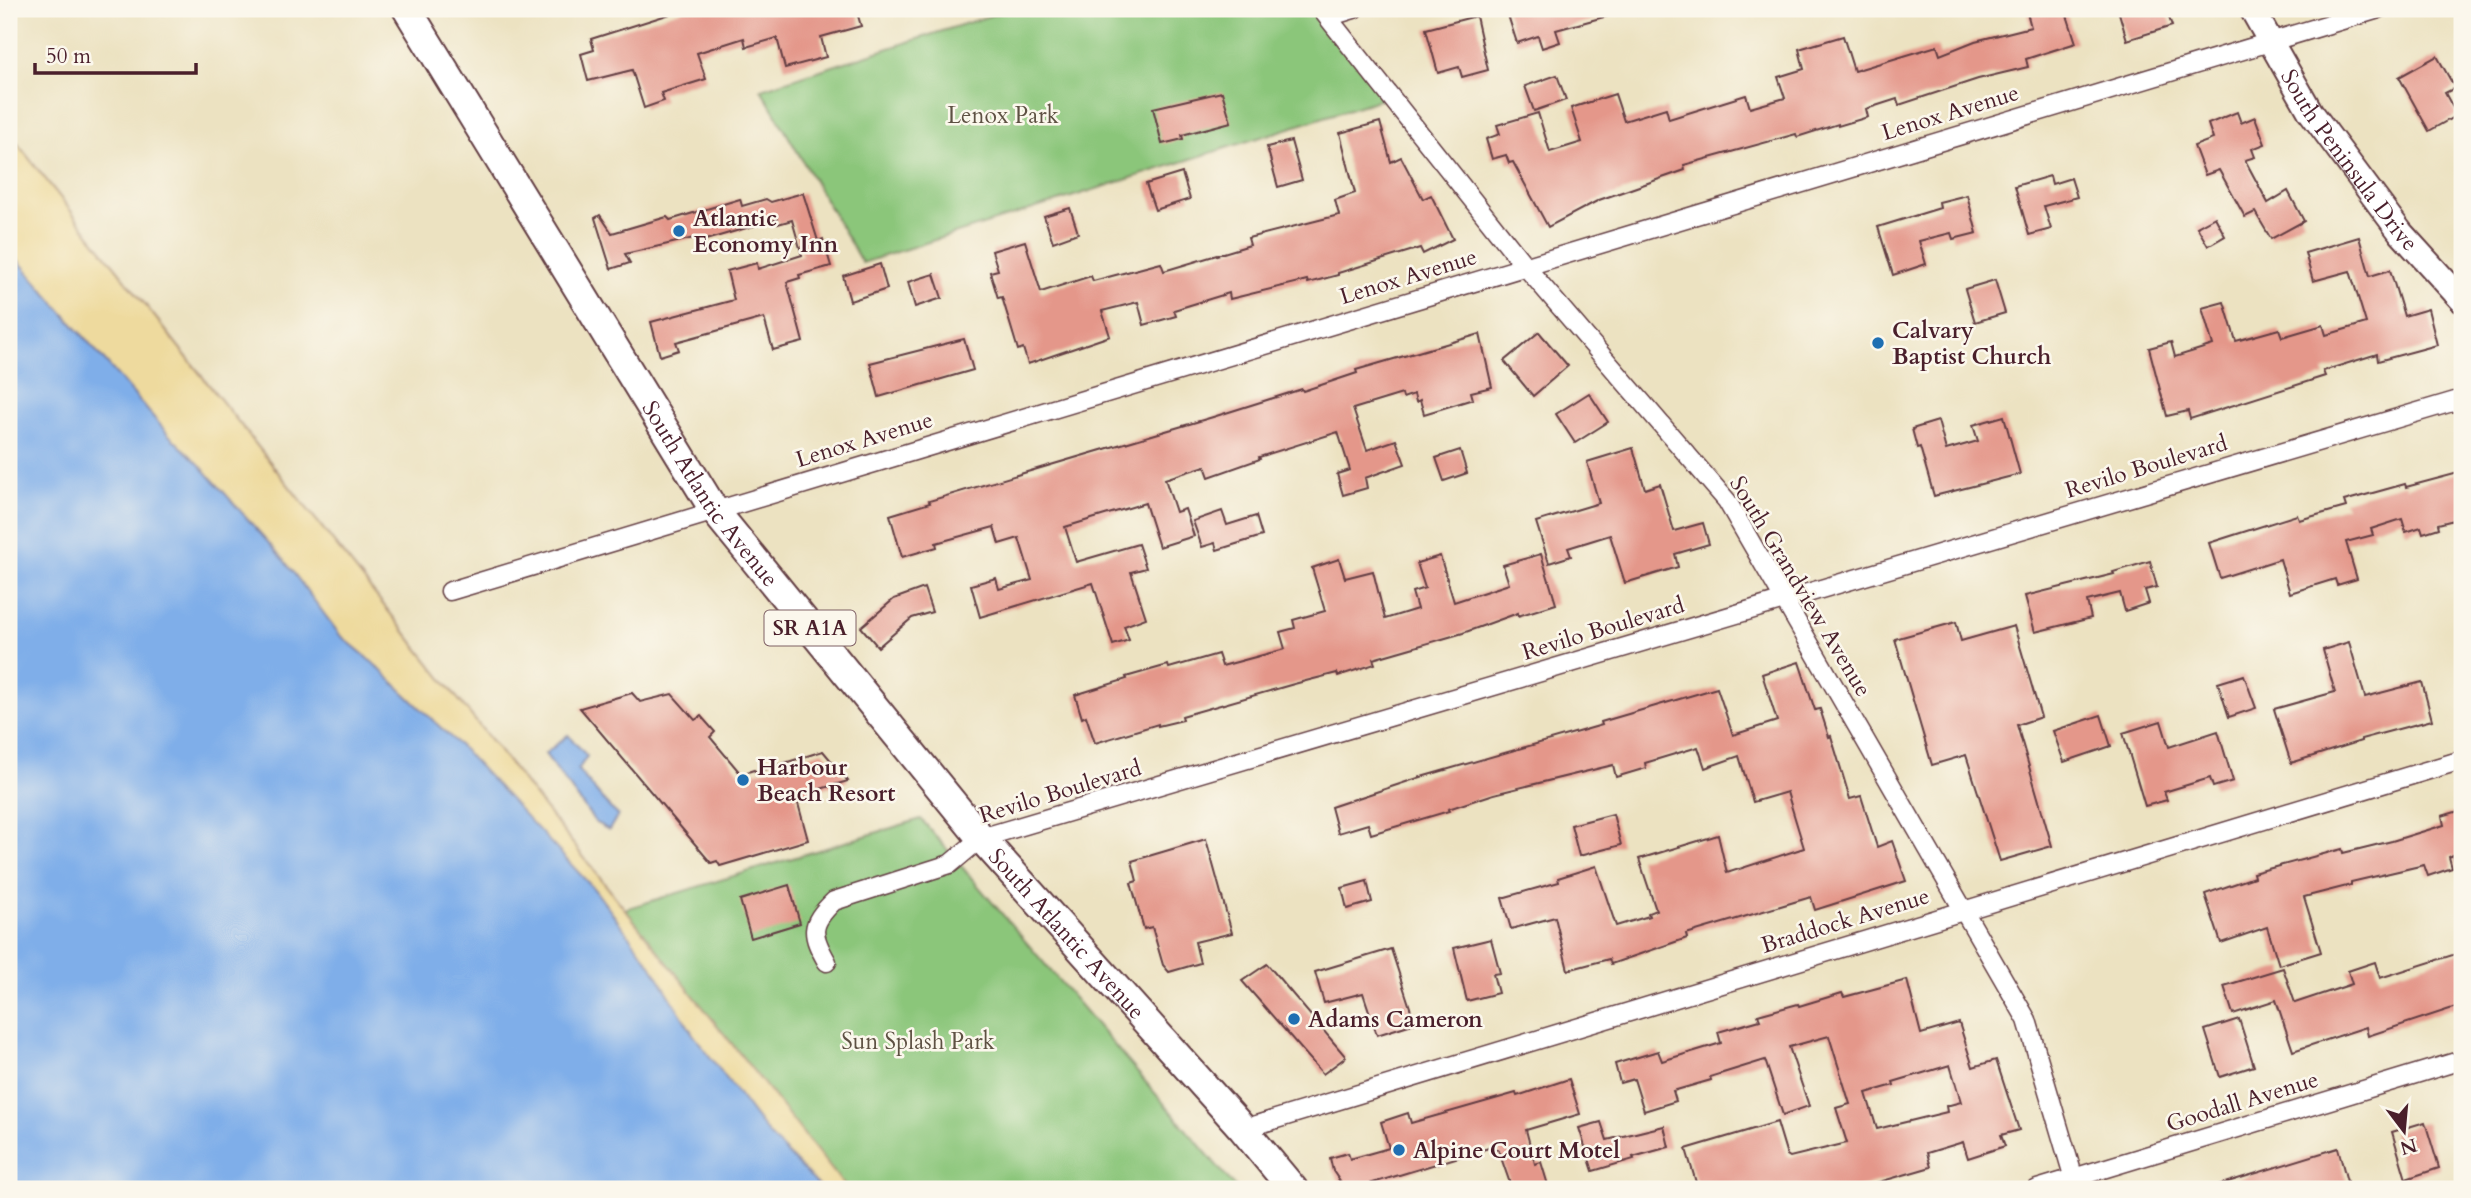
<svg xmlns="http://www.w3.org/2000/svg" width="2471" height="1198" font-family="Cardo,serif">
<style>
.green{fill:#8bc67a;stroke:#6a7252;stroke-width:2}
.sand{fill:#eeda9e;stroke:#9c7c64;stroke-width:2}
.water{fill:#7faee9;stroke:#64668a;stroke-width:2}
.building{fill:#e4978a;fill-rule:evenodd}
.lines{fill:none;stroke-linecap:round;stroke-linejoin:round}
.street-casing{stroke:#623c42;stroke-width:21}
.secondary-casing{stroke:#623c42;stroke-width:28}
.primary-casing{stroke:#623c42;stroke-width:32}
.street{stroke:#fff;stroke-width:18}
.secondary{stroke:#fff;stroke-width:24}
.primary{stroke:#fff;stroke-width:28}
.poi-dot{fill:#1f6fb2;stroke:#fbf7ec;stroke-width:2.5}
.labels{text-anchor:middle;stroke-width:5;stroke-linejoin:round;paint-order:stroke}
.shield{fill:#fbf7ec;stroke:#7f6065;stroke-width:2}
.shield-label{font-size:21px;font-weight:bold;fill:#4a1f2b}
.street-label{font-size:23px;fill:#4a1f2b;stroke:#fbf7ec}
.park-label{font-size:23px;fill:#5e5143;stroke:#fbf7ec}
.poi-label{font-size:23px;font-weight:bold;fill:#4a1f2b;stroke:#fbf7ec;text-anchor:start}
</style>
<rect width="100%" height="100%" fill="#fbf7ec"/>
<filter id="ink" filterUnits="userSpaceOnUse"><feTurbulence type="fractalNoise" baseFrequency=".0143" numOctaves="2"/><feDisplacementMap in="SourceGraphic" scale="14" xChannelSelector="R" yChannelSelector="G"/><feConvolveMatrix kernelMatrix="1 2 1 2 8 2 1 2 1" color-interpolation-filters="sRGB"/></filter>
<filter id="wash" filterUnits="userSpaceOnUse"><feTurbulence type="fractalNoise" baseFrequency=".00686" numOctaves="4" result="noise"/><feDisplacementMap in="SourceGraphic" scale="28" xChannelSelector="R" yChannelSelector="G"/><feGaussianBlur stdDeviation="1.57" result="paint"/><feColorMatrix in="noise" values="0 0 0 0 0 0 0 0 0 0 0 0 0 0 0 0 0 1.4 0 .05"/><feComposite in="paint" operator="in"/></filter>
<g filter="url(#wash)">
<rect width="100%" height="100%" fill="#ece2c1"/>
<g class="green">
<path d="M 1011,9 L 1321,9 L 1391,96 L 862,263 L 761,89 Z"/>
<path d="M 921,819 L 1237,1189 L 847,1189 L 625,909 Z"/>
</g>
<path class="sand" d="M 9,133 L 847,1189 L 538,1189 L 9,508 Z"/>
<g class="water">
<path d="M 9,250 L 168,434 L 199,464 L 283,559 L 340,635 L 369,659 L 461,747 L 594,889 L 651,965 L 693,1034 L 769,1135 L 822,1189 L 9,1189 Z"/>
<path d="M 568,735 L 587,756 L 578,770 L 609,807 L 618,815 L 609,830 L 596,823 L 545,754 Z"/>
</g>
<g id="blocks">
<g class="building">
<path d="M 686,9 L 856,9 L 861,26 L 821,37 L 826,57 L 785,68 L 777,38 L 746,47 L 744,38 L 697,53 L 706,79 L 661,93 L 664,101 L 644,108 L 632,70 L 588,81 L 581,54 L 594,50 L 591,39 Z"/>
<path d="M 1506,9 L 1614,9 L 1615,14 L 1556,30 L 1560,42 L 1542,48 L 1538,36 L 1517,43 Z"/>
<path d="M 2026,9 L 2065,9 L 2076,43 L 2026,59 L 2028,67 L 1978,79 L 1899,105 L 1897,99 L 1866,109 L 1868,117 L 1838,126 L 1838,124 L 1797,137 L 1796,134 L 1684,165 L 1685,170 L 1599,200 L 1548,227 L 1513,162 L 1509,163 L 1506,155 L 1492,159 L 1486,139 L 1500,134 L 1497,125 L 1538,113 L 1550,152 L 1582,142 L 1571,108 L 1615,94 L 1624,121 L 1666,108 L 1669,119 L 1746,95 L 1750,108 L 1785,98 L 1778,77 L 1804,69 L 1799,49 L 1843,36 L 1854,71 L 1937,46 L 1940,55 L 1975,41 L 2031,27 Z"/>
<path d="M 2133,9 L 2166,9 L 2172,26 L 2127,40 L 2119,13 Z"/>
<path d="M 1476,16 L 1488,70 L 1462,77 L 1459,67 L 1438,73 L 1426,29 Z"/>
<path d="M 2437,56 L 2455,88 L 2445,93 L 2457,115 L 2429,131 L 2399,77 Z"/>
<path d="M 1557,75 L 1566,100 L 1534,111 L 1525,86 Z"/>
<path d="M 1222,92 L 1231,122 L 1182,135 L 1183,139 L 1162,144 L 1153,108 Z"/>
<path d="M 2237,112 L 2241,123 L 2255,117 L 2265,144 L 2252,149 L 2255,157 L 2245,160 L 2268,203 L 2288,191 L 2304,221 L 2271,239 L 2255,212 L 2245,217 L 2219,170 L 2205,175 L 2194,146 L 2213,139 L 2208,124 Z"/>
<path d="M 1380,122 L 1391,162 L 1401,157 L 1423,199 L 1431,195 L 1453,239 L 1423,254 L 1420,248 L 1338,273 L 1338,275 L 1308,283 L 1307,280 L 1230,299 L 1229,293 L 1174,310 L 1176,316 L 1144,325 L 1138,302 L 1102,311 L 1110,336 L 1028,364 L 1023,348 L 1018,350 L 1002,297 L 998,298 L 990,272 L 998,270 L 992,251 L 1025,241 L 1041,292 L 1091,276 L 1093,281 L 1161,263 L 1164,271 L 1250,245 L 1248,238 L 1339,215 L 1335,200 L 1355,193 L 1340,133 Z"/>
<path d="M 1291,141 L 1302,180 L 1278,187 L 1267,147 Z"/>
<path d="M 1182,173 L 1190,199 L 1155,210 L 1146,184 Z"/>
<path d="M 2050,176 L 2052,184 L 2071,178 L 2077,197 L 2044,206 L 2051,229 L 2029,235 L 2015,186 Z"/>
<path d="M 803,193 L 818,241 L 823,239 L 831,266 L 799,275 L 800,278 L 787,282 L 803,342 L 773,350 L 764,318 L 676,342 L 679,350 L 660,356 L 651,322 L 734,300 L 727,271 L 757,263 L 758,269 L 802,255 L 792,220 L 778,224 L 777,219 L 702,241 L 698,237 L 625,254 L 630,263 L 611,269 L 595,218 L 600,215 L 612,233 L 667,217 L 670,220 L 740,199 L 742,206 L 766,199 L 771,202 Z"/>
<path d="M 1967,195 L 1977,233 L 1953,239 L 1951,233 L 1919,241 L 1926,264 L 1893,275 L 1878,227 L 1940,208 L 1939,202 Z"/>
<path d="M 1070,208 L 1078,233 L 1053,242 L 1044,216 Z"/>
<path d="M 2215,217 L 2225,236 L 2208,246 L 2197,227 Z"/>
<path d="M 2359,237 L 2370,276 L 2390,270 L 2404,316 L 2428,309 L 2437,345 L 2378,361 L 2377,354 L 2323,371 L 2325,376 L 2190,419 L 2188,411 L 2167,416 L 2149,348 L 2171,342 L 2175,357 L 2213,345 L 2202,308 L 2224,302 L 2236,341 L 2279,329 L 2282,337 L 2323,325 L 2326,335 L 2366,323 L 2350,271 L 2313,281 L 2305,253 Z"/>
<path d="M 880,264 L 887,289 L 850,301 L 843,276 Z"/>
<path d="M 934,274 L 942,298 L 915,307 L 908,282 Z"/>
<path d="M 1995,280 L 2005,313 L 1975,322 L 1965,289 Z"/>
<path d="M 1539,332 L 1568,366 L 1533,396 L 1504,361 Z"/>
<path d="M 1480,334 L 1492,387 L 1471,392 L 1473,399 L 1424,414 L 1420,400 L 1416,402 L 1414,394 L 1403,398 L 1402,394 L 1353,409 L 1367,450 L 1396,440 L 1405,464 L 1365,478 L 1367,488 L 1343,495 L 1337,474 L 1350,470 L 1338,432 L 1259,457 L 1260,459 L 1209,477 L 1205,466 L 1165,479 L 1176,512 L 1185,509 L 1194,536 L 1159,547 L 1145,503 L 1065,527 L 1076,562 L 1138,544 L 1146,568 L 1131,572 L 1146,618 L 1124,626 L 1129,640 L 1113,645 L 1093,583 L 980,617 L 971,585 L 996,578 L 999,589 L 1032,580 L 1019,538 L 999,544 L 994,527 L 936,543 L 937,547 L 902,557 L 890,515 L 930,503 L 929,501 L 1213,417 L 1302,389 L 1303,391 L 1357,373 L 1356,370 Z"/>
<path d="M 964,339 L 973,370 L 879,397 L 870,363 Z"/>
<path d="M 1589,393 L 1608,422 L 1575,443 L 1556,414 Z"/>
<path d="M 2004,416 L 2020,474 L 1934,496 L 1920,447 L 1917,448 L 1912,429 L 1938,421 L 1946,450 L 1978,441 L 1973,425 Z"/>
<path d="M 1633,448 L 1645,489 L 1660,484 L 1674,531 L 1703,523 L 1709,544 L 1675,554 L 1678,567 L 1625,583 L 1610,535 L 1568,548 L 1571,556 L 1549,563 L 1536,522 L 1599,503 L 1587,462 Z"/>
<path d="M 1460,450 L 1467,473 L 1444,481 L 1436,458 Z"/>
<path d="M 2462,472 L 2462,518 L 2438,524 L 2439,528 L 2423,533 L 2421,527 L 2406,532 L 2402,519 L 2371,529 L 2373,535 L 2346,542 L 2357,579 L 2337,585 L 2335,579 L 2290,593 L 2280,559 L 2220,578 L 2209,543 L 2297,515 L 2299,520 L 2346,507 L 2344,501 L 2405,484 L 2406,487 Z"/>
<path d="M 1222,511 L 1227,525 L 1256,516 L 1262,536 L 1217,550 L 1215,543 L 1202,547 L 1193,521 Z"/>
<path d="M 1541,554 L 1556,604 L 1518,616 L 1518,613 L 1463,633 L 1373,659 L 1375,664 L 1338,676 L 1337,673 L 1294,684 L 1182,716 L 1183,720 L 1158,726 L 1158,724 L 1095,743 L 1086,716 L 1082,718 L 1075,695 L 1127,679 L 1126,677 L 1168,665 L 1169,668 L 1218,654 L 1222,666 L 1285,649 L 1280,632 L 1295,628 L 1293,620 L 1325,611 L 1312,568 L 1339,559 L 1345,578 L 1373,571 L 1385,619 L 1417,609 L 1412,592 L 1425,588 L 1417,563 L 1440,556 L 1454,602 L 1509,584 L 1503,565 Z"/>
<path d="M 2150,561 L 2157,587 L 2145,590 L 2149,603 L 2125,611 L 2120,593 L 2087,601 L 2091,618 L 2035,632 L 2025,596 L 2114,574 L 2113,572 Z"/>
<path d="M 924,588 L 932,612 L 912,618 L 878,647 L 861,627 L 894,599 Z"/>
<path d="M 1956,622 L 1961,641 L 2014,626 L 2041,717 L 2017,725 L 2052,846 L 2000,861 L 1966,755 L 1932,765 L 1895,639 Z"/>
<path d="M 2349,642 L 2365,697 L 2422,682 L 2432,720 L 2361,739 L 2361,741 L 2291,763 L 2274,709 L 2335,692 L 2323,650 Z"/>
<path d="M 1799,662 L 1815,710 L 1820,709 L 1829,737 L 1831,736 L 1850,799 L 1861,796 L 1877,847 L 1892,841 L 1906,881 L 1815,910 L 1811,897 L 1686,934 L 1687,938 L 1611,964 L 1609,959 L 1568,970 L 1555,917 L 1511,929 L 1502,898 L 1559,882 L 1558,878 L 1596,866 L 1616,926 L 1649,916 L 1648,913 L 1656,910 L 1639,859 L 1718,835 L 1727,873 L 1804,848 L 1787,792 L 1753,802 L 1739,756 L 1705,768 L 1698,747 L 1645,763 L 1646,768 L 1616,777 L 1613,765 L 1494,794 L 1448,809 L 1449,811 L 1371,834 L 1368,824 L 1338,833 L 1331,807 L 1421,777 L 1602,725 L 1601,722 L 1717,688 L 1733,735 L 1777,721 L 1762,674 Z"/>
<path d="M 2244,675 L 2256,708 L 2229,717 L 2218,683 Z"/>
<path d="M 632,693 L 640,702 L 672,694 L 695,720 L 701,716 L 715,732 L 710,737 L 741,774 L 754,770 L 756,772 L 823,751 L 848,781 L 796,796 L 808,840 L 720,866 L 717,861 L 711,863 L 580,708 Z"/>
<path d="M 2101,715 L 2111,746 L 2064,762 L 2053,731 Z"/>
<path d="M 2161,721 L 2169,747 L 2218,731 L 2233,781 L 2213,787 L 2210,778 L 2164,792 L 2167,800 L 2145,806 L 2123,733 Z"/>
<path d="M 2462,810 L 2462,869 L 2458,870 L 2453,855 L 2449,857 L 2452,868 L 2428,876 L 2424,865 L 2351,882 L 2351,885 L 2304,897 L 2321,952 L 2279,965 L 2267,927 L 2221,943 L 2205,894 L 2254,877 L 2253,873 L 2342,849 L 2343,853 L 2392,841 L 2444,825 L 2442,816 Z"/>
<path d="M 1613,814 L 1621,845 L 1579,856 L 1571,825 Z"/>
<path d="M 1206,839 L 1232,933 L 1195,942 L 1200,963 L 1169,972 L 1163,965 L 1152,927 L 1144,929 L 1131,883 L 1137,881 L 1132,861 Z"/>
<path d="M 1367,881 L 1372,902 L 1347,909 L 1342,888 Z"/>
<path d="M 789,885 L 800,923 L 751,938 L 740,900 Z"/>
<path d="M 1491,939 L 1500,973 L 1493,974 L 1498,993 L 1467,1001 L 1454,948 Z"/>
<path d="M 1391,949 L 1415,1023 L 1377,1035 L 1363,993 L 1324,1003 L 1315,972 Z"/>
<path d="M 2462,952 L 2462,1005 L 2368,1036 L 2366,1027 L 2293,1051 L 2276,1000 L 2233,1014 L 2224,986 L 2283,968 L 2295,1003 L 2352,984 L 2348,971 L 2375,962 L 2380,978 Z"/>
<path d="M 1267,964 L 1346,1057 L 1323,1074 L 1242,981 Z"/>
<path d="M 1907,980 L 1921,1034 L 1959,1023 L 1973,1067 L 1996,1060 L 2019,1130 L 2001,1135 L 2005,1146 L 1968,1158 L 1963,1142 L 1927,1153 L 1931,1167 L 1855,1189 L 1698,1189 L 1686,1149 L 1777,1122 L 1787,1155 L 1790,1157 L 1847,1143 L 1836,1108 L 1850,1104 L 1829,1036 L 1789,1047 L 1809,1106 L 1783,1115 L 1765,1060 L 1710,1077 L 1711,1080 L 1673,1091 L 1676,1101 L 1644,1111 L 1634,1079 L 1620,1083 L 1615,1064 L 1658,1051 L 1662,1061 L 1721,1043 L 1718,1032 L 1760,1020 L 1758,1015 L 1798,1004 L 1799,1006 L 1842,993 L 1844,997 ZM 1950,1065 L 1961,1102 L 1946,1106 L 1947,1112 L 1877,1129 L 1866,1093 L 1894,1085 L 1893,1082 Z"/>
<path d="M 2239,1019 L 2254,1066 L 2220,1077 L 2205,1030 Z"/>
<path d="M 1569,1079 L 1580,1114 L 1526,1130 L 1535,1164 L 1541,1162 L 1548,1185 L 1536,1189 L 1512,1189 L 1498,1149 L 1493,1151 L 1492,1147 L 1353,1189 L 1345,1189 L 1333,1171 L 1330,1158 L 1348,1153 L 1350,1159 L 1389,1148 L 1381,1122 L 1408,1113 L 1411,1123 L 1516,1093 L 1517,1096 Z"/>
<path d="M 1601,1122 L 1607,1140 L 1664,1126 L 1669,1147 L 1633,1157 L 1634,1159 L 1593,1171 L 1579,1128 Z"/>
<path d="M 2425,1122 L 2439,1168 L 2406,1179 L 2392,1132 Z"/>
<path d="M 2338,1148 L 2349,1189 L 2218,1189 L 2218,1185 Z"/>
</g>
</g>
</g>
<g filter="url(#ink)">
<use href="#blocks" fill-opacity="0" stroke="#623c42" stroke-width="2"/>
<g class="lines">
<defs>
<g id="street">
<path d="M 1321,9 L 1525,266 L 1727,501 L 2027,1020 L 2077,1189"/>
<path d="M 1328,17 L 1354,9"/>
<path d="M 450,591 L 2379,9"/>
<path d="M 827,962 C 811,934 809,925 834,901 L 950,864 L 981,838 L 2462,399"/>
<path d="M 1243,1129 L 2462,760"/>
<path d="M 2037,1189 L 2462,1060"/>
</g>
<g id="secondary">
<path id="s1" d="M 2252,9 L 2310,111 L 2401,233 L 2462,300"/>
</g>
<g id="primary">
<path id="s2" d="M 407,9 L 714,510 L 981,838 L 1243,1129 L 1293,1189"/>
</g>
</defs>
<use href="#street" class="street-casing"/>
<use href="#secondary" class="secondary-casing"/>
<use href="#primary" class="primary-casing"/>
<use href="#street" class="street"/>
<use href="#secondary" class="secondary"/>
<use href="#primary" class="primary"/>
</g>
</g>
<g class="poi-dot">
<circle cx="679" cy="231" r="7"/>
<circle cx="1878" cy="343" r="7"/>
<circle cx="743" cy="780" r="7"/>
<circle cx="1294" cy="1019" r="7"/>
<circle cx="1399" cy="1150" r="7"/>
</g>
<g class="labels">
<rect class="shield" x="764.5" y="610.5" width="91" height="35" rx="5"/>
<g class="shield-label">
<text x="810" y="635">SR A1A</text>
</g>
<g class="street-label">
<text transform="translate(1950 112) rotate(-17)" y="8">Lenox Avenue</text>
<text dy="8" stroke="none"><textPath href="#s1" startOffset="180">South Peninsula Drive</textPath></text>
<text transform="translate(1408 276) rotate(-17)" y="8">Lenox Avenue</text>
<text transform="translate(864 439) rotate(-17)" y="8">Lenox Avenue</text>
<text transform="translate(2146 466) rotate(-17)" y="8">Revilo Boulevard</text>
<text dy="8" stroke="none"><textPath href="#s2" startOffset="572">South Atlantic Avenue</textPath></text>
<text transform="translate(1801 586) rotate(59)" y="8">South Grandview Avenue</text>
<text transform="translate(1603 628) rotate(-17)" y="8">Revilo Boulevard</text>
<text transform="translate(1060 791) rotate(-17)" y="8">Revilo Boulevard</text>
<text transform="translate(1845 920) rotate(-17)" y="8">Braddock Avenue</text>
<text dy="8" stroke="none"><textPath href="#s2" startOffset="1139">South Atlantic Avenue</textPath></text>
<text transform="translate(2242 1101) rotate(-17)" y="8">Goodall Avenue</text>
</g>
<g class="park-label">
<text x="1003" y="123">Lenox Park</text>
<text x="918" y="1049">Sun Splash Park</text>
</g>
<g class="poi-label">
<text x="693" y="226">Atlantic<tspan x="693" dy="26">Economy Inn</tspan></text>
<text x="1892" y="338">Calvary<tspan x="1892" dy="26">Baptist Church</tspan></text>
<text x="757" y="775">Harbour<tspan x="757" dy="26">Beach Resort</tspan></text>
<text x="1308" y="1027">Adams Cameron</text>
<text x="1413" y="1158">Alpine Court Motel</text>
</g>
</g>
<rect width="2471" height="1198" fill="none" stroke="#fbf7ec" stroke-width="35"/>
<g transform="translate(2404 1131) rotate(164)" stroke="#fbf7ec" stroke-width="5" paint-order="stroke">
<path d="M0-5L12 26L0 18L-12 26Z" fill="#4a1f2b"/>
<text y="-10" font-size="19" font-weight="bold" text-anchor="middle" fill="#4a1f2b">N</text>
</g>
<path d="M35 63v10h161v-10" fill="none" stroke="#4a1f2b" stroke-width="3.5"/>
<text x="46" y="63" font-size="21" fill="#4a1f2b" stroke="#fbf7ec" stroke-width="5" paint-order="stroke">50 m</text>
</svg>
